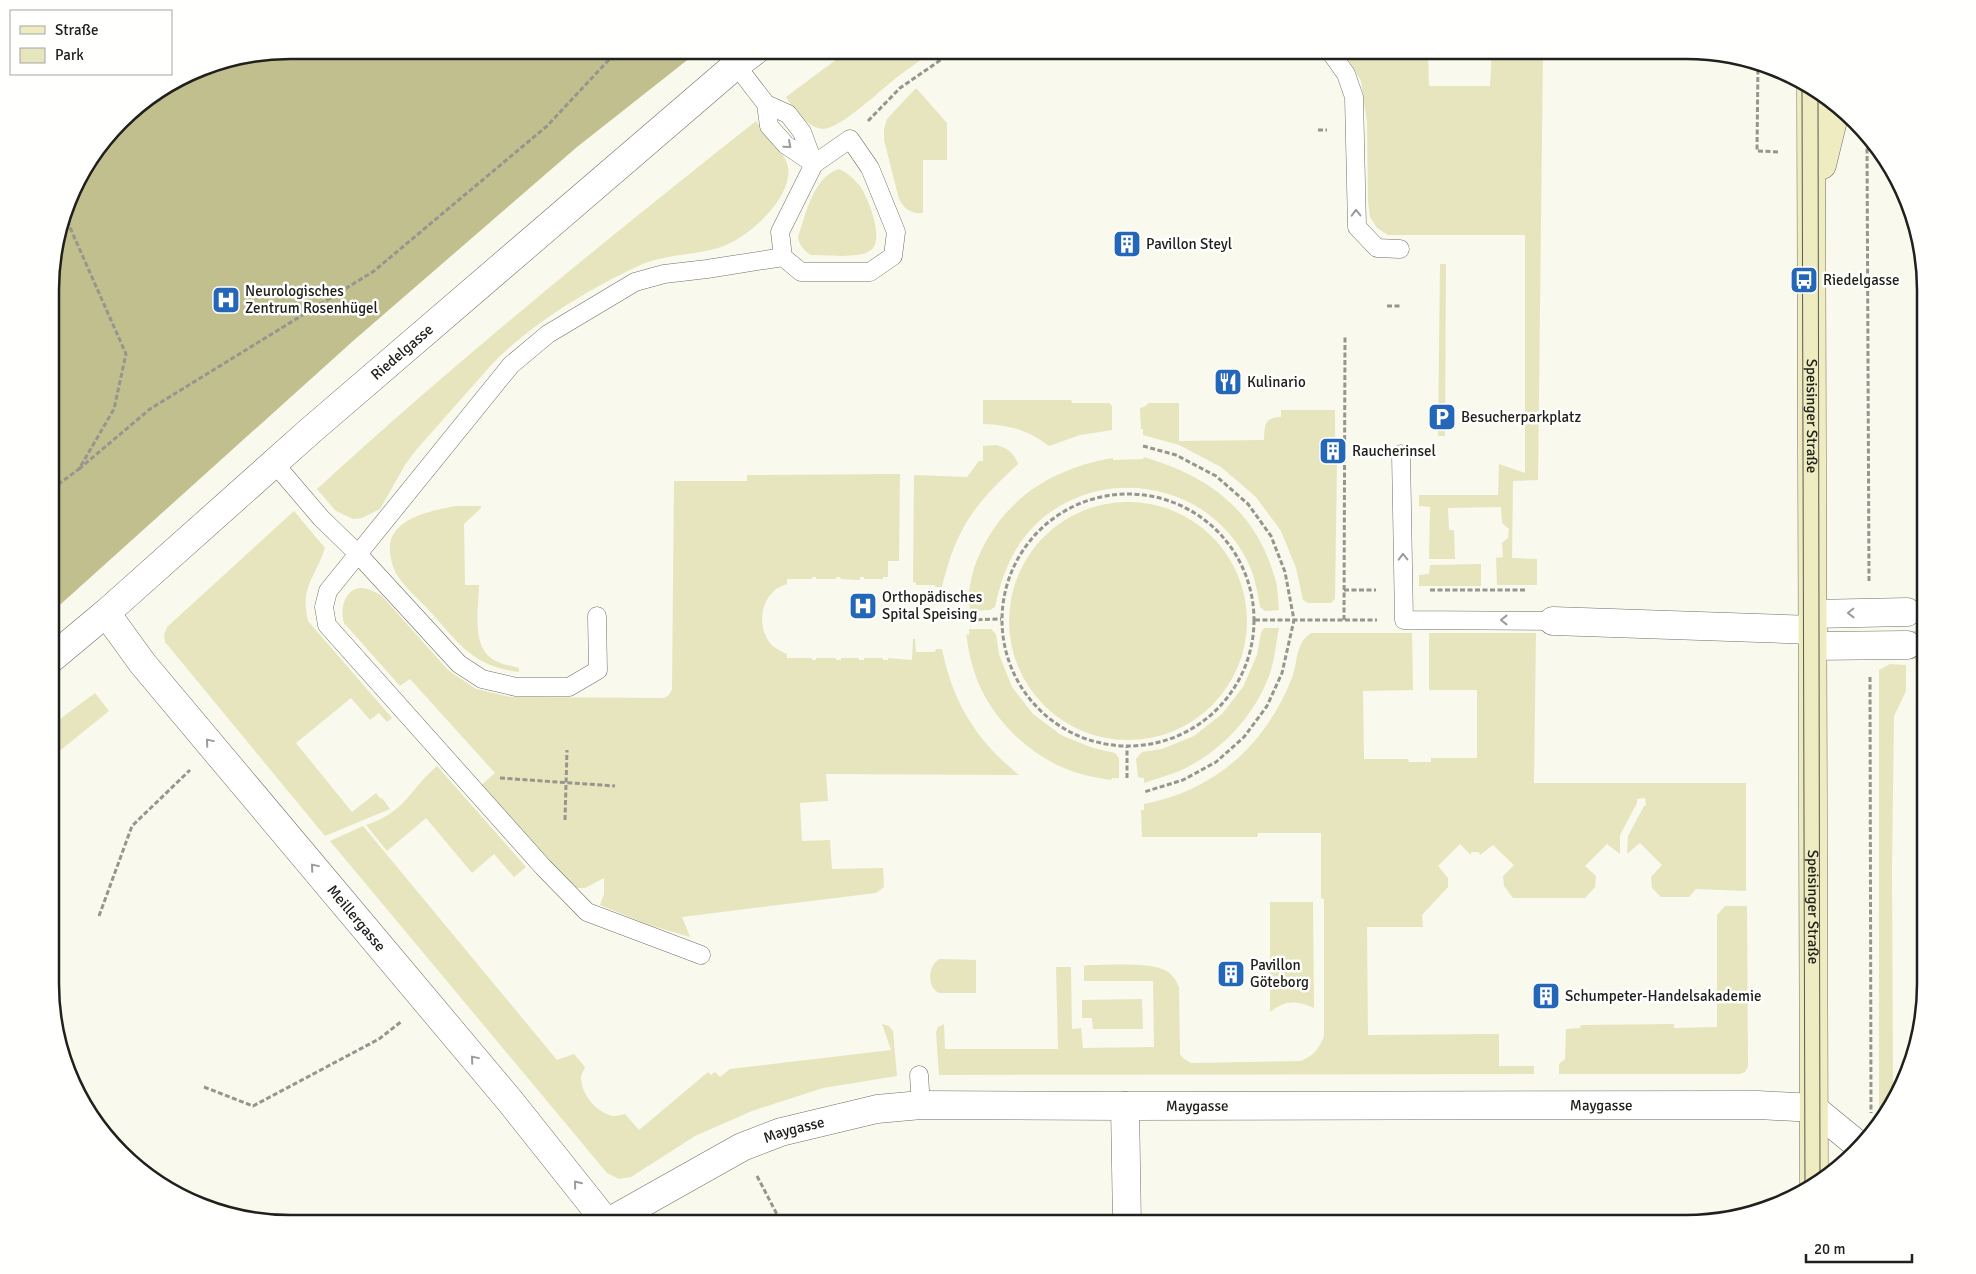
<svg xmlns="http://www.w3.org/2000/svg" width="1976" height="1274" font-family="Signika,sans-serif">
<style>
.green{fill:#e7e5be}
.forest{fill:#c1bf8d}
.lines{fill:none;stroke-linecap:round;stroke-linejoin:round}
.minor-tunnel{stroke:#d8d8ce;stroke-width:28;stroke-dasharray:28 14;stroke-linecap:butt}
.service-casing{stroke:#707067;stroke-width:19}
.minor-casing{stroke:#707067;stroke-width:29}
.secondary-casing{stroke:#707067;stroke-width:29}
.path{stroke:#96968f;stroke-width:3;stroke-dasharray:5 2.5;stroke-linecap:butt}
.service{stroke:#fff;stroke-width:18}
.minor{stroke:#fff;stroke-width:28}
.secondary{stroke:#eeecc0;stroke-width:28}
.tram{stroke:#595953;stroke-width:1}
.oneway{stroke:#9b9b99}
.labels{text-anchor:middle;stroke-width:5;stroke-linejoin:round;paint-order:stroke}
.poi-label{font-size:15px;fill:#20201c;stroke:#fffffe;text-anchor:start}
.street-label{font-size:15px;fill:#20201c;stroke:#fffffe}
.rim{fill:none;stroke:#20201c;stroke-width:2.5}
</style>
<rect width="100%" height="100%" fill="#f9f9ee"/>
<g class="green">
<path d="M 849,50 L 937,50 C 923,58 909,68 896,78 C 882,89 840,129 823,129 C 808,128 793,109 786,97 Z"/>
<path d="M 1343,50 L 1428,50 L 1429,86 L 1490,86 L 1492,50 L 1543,50 L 1538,480 L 1513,481 L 1512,558 L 1537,559 L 1537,585 L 1497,585 L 1496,558 L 1503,557 L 1502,543 L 1508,538 L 1509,529 L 1502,523 L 1501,507 L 1448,508 L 1449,530 L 1454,530 L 1455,559 L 1429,559 L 1430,507 L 1419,506 L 1419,495 L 1498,495 L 1499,464 L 1525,473 L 1525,235 L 1388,235 L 1377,228 L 1370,217 L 1368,201 L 1367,122 L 1361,81 Z"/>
<path d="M 916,88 L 947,123 L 947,160 L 923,160 L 923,213 C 911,214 904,209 899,199 L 884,140 L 884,129 L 887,119 Z"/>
<path d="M 756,121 C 764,132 786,153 788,167 C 793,199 746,240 718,248 C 690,256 661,254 634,268 C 587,290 529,326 493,363 L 416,450 L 405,465 L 380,509 L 362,518 L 353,519 L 336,511 L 317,489 C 457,360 606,240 756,121 Z"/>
<path d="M 839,169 C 848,173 854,179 860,186 C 868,198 885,239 871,250 C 860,259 825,255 811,255 C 803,250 800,246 798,237 C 806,214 813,177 839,169 Z"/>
<path d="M 1440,264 L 1446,264 L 1445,436 L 1438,436 Z"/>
<path d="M 983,400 L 1071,400 L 1072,403 L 1109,403 L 1112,406 L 1112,430 L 1080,435 L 1049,446 C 1029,430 1009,425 983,424 Z"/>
<path d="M 1149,403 L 1179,403 L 1179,441 L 1264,440 C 1265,426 1263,418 1281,417 L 1281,410 L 1335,410 L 1335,437 L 1326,438 L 1326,464 L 1337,464 L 1335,599 L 1331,603 L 1308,603 L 1303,600 L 1296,568 L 1281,531 L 1256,497 L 1221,467 L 1179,445 L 1143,435 L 1143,429 L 1141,429 L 1140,408 L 1144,407 Z"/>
<path d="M 996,445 C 1008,448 1014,453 1018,464 C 974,504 956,529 942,587 L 935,587 L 935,585 L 916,585 L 916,583 L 913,582 L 914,475 L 967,477 L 979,461 L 983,461 L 983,446 Z"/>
<path d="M 1144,457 C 1208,476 1254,509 1274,575 C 1278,586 1278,599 1279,610 L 1265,611 L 1260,607 C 1257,588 1253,569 1243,553 C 1200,479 1095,465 1034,526 C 1012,548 1001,578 995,607 L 990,610 L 970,611 L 969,602 L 967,602 C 969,591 971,579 974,568 C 997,504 1047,469 1113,458 L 1113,460 L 1143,459 Z"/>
<path d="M 900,474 L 899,561 L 888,561 L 888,577 L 883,577 L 883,579 L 864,579 L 864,577 L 860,577 L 860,580 L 841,579 L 840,577 L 836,577 L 836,579 L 816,579 L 816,577 L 812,577 L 812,579 L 787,579 L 787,584 C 782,586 776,588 773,592 C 759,605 758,632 773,646 C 777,649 782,652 787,654 L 787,658 L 812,658 L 812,660 L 816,660 L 816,658 L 836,658 L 836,660 L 841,660 L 841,658 L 859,658 L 859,660 L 864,660 L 864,658 L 883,658 L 883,660 L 888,660 L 888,658 L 912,660 L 913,639 L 915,639 L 916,652 L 935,652 L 936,649 L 942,649 C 953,703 976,740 1019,775 L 826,774 L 828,801 L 800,803 L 802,841 L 830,840 L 832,869 L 883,868 L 884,887 L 876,893 L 682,917 L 690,937 L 649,925 L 600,905 L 604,894 L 604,878 L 585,888 L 572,888 L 479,787 L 495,773 L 410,679 L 400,686 L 344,623 C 340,610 344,589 361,588 C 368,588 375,592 381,595 L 448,670 L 476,689 L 511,697 L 664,698 L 669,695 L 672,689 L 674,481 L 747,481 L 747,475 Z"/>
<circle cx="1128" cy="621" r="119"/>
<path d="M 456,506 L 481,506 L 481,508 L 464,524 L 465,585 L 479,585 C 479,608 470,649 496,661 C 503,665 512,666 519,668 L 519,672 C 471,666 458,642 428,609 C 418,599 407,589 399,578 C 394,571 391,562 390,553 C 386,519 430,511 456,506 Z"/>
<path d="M 294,511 L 325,548 C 315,578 300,587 308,621 L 392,718 L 387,722 L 379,713 L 370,720 L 351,698 L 296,743 L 352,812 L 376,793 L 381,799 L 382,798 L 390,809 L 325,836 L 165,642 L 164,635 L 167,627 Z"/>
<path d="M 1481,564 L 1481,586 L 1419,586 L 1419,575 L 1429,574 L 1430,565 Z"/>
<path d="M 1264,628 L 1279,628 C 1276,642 1275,657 1271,670 C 1257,714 1220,754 1177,772 C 1166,776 1155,779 1144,783 L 1144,778 L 1138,777 L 1136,759 L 1142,752 L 1162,749 L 1194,736 L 1222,714 L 1243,687 L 1257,655 L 1261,633 Z"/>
<path d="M 969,629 L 991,629 L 996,634 L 999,654 L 1012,687 L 1033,714 L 1061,735 L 1093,748 L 1115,753 L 1119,758 L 1119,778 L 1112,778 L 1111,780 C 1101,778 1091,777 1081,774 C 1031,760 985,715 972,664 C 969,655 968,644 966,634 L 969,635 Z"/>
<path d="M 1311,633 L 1412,633 L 1413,690 L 1363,691 L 1364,759 L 1408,759 L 1409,762 L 1431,762 L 1431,758 L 1477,758 L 1477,690 L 1429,690 L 1429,633 L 1536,633 L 1534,783 L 1746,783 L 1746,891 L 1696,889 L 1689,897 L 1661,897 L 1652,888 L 1651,877 L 1662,865 L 1640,843 L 1627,854 L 1628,836 L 1644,806 L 1646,805 L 1645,798 L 1637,799 L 1637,803 L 1620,835 L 1620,854 L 1607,844 L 1585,866 L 1596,876 L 1595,887 L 1585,898 L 1513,898 L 1504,886 L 1503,876 L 1514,865 L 1493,845 L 1480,855 L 1479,852 L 1471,852 L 1471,855 L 1460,844 L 1438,866 L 1448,878 L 1448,887 L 1422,915 L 1423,927 L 1367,927 L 1368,1035 L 1499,1034 L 1499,1066 L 1534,1066 L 1534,1074 L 939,1075 L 936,1032 L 938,1027 L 944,1024 L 945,1049 L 1058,1049 L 1056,967 L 1071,967 L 1072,1029 L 1081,1028 L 1083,1048 L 1154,1047 L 1153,981 L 1084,981 L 1084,966 L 1088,965 C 1107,965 1148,962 1165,970 C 1172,974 1176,980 1179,987 L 1180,1054 L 1184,1059 L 1191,1063 L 1301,1061 C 1314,1055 1319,1049 1324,1036 L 1324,899 L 1321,898 L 1321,833 L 1258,833 L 1257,837 L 1142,837 L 1141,810 L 1144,810 L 1144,804 C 1216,790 1265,745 1292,678 C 1298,663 1295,643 1311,633 Z"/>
<path d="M 1890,664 L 1906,665 L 1906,691 L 1894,716 L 1892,867 L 1893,1085 L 1902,1085 L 1885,1118 L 1879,1123 L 1879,670 Z"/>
<path d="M 95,693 L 109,711 L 52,757 L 52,725 Z"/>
<path d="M 437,766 L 526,867 L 514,877 L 494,854 L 472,873 L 426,818 L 387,851 L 366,825 C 406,812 408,791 437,766 Z"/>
<path d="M 363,826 L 557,1060 L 574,1054 L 585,1067 C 584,1070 581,1075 581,1078 C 581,1094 597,1113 613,1116 C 616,1116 621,1115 625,1114 L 639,1130 L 708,1072 L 711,1075 L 715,1072 L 720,1077 L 730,1069 L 891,1050 L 882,1024 L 889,1026 L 893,1031 L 897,1076 L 823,1088 L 752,1111 L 695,1136 L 631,1177 L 619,1179 L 607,1173 L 330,841 Z"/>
<path d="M 1270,902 L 1313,902 L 1314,1008 C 1297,1000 1285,1000 1270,1012 Z"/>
<path d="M 1725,906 L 1747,906 L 1748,1067 L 1745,1072 L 1740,1074 L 1559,1074 L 1559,1064 L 1565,1059 L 1566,1029 L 1580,1028 L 1581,1025 L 1674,1024 L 1674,1028 L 1717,1027 L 1717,915 Z"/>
<path d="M 940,959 L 976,960 L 976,993 L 939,993 C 927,988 927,965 940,959 Z"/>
<path d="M 1142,999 L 1143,1029 L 1093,1029 L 1092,1018 L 1082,1018 L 1082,1000 Z"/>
</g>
<path class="forest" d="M 290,50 L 700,50 L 577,147 L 353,341 L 52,612 L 52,259 L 75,184 L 132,110 L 198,68 Z"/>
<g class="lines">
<path class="minor-tunnel" d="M 1907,645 L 1926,645"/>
<defs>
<g id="service">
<path d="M 1329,50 L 1346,74 L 1354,97 L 1357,227 L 1377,248 L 1400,249"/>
<path d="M 736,65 L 766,104 L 788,114 L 802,132 L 814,164 L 786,145 L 769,126 L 766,104"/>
<path d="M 850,139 L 870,168 L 896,232 L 893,256 L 870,272 L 801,272 L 783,257 L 780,232 L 814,164 Z"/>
<path d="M 1401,454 L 1404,620 L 1553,621"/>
<path d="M 275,464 L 321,518 L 358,554 L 459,664 L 482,679 L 516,687 L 569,687 L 598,670 L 597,616"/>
<path d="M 701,955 L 587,912 L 543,867 L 327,625 L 324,607 L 328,591 L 511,365 L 548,334 L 635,282 L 664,274 L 707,269 L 783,257"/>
<path d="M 919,1075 L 921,1105"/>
</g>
<g id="minor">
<path id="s1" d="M 106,613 L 143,664 L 510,1101 L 607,1223"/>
<path d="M 1813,614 L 1907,612"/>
<path d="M 1553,621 L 1813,630"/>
<path d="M 1813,646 L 1907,645"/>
<path id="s2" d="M 52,658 L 106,613 L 310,431 L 736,65 L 756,50"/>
<path d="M 1125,1106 L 1127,1224"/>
<path id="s3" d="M 605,1224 L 742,1147 L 781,1132 L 877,1109 L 921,1105 L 1125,1106 L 1758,1105 L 1813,1108 L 1857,1144"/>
</g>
<g id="secondary">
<path id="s4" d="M 1811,86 L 1814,1184"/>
<path d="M 1822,165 L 1836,108"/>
</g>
</defs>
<use href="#service" class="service-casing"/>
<use href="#minor" class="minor-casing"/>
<use href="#secondary" class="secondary-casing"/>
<g class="path">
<path d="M 1758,62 L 1757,151 L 1780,152"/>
<path d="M 868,121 L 900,88 L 955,50"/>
<path d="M 1318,130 L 1327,130"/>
<path d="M 1867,141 L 1869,581"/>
<path d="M 1387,306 L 1401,306"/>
<path d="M 1143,446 L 1176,455 L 1216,476 L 1248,504 L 1271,536 L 1285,572 L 1294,620 L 1282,673 L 1267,706 L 1244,737 L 1216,762 L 1183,780 L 1144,792"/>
<path d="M 79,469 L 150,409 L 374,271 L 547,126 L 618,50"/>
<path d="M 52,489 L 79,469 L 114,409 L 126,354 L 68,223 L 67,211"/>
<circle cx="1128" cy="620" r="126"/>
<path d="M 1344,590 L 1376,590"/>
<path d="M 1430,590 L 1526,590"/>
<path d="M 970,620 L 1001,619"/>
<path d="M 1255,620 L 1377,620"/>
<path d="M 1344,620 L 1345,337"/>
<path d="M 1870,677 L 1871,1113"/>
<path d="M 500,778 L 615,786"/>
<path d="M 1127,778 L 1127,747"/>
<path d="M 565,820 L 567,750"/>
<path d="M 99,916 L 132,826 L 190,770"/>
<path d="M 204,1087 L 253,1106 L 379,1039 L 402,1021"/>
<path d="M 757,1176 L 782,1224"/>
</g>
<use href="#service" class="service"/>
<use href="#minor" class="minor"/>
<use href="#secondary" class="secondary"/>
<g class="tram">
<path d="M 1802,82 L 1805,1192"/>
<path d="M 1818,90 L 1820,1179"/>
</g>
</g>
<defs><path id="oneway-chevron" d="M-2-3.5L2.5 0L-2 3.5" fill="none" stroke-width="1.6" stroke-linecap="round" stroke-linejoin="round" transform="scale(1.25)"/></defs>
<g class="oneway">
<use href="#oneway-chevron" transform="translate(788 145) rotate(41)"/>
<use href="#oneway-chevron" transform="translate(1356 213) rotate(-91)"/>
<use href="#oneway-chevron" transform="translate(1403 557) rotate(-91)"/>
<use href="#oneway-chevron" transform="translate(1851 613) rotate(179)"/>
<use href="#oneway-chevron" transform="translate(1504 620) rotate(-180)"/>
<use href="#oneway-chevron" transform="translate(209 742) rotate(-130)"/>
<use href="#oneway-chevron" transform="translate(314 867) rotate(-130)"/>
<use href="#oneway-chevron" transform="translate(474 1059) rotate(-130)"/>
<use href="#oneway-chevron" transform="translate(577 1184) rotate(-129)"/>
</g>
<defs>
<symbol id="building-square" viewBox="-11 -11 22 22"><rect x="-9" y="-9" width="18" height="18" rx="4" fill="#2467b8" stroke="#fffffe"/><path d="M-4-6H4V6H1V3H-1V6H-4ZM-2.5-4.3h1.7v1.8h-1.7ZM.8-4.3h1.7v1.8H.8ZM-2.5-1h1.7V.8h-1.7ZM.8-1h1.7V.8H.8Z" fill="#fff"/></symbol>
<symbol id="bus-square" viewBox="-11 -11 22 22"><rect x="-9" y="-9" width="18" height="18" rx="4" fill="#2467b8" stroke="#fffffe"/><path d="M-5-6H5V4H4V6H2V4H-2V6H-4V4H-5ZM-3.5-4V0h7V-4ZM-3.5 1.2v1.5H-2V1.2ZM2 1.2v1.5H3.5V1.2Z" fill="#fff"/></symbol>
<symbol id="hospital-square" viewBox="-11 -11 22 22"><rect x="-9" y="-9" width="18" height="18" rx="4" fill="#2467b8" stroke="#fffffe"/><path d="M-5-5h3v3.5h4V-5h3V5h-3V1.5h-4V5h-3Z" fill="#fff"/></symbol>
<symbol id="restaurant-square" viewBox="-11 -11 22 22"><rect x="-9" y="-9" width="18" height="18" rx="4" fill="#2467b8" stroke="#fffffe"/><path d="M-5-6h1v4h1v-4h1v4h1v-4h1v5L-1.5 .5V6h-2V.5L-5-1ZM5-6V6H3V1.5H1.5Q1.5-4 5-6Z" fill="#fff"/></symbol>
<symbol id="parking-square" viewBox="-11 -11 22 22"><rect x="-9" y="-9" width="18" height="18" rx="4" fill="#2467b8" stroke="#fffffe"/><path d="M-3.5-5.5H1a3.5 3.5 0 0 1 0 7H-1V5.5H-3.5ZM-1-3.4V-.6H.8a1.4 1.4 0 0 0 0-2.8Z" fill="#fff"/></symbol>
</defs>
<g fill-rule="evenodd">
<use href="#building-square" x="1111" y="228" width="32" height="32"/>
<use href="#bus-square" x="1788" y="264" width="32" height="32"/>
<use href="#hospital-square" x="210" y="284" width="32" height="32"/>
<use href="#restaurant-square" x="1212" y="366" width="32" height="32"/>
<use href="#parking-square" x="1426" y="401" width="32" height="32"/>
<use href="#building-square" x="1317" y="435" width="32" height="32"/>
<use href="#hospital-square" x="847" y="590" width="32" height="32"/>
<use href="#building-square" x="1215" y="958" width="32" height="32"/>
<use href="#building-square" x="1530" y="980" width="32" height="32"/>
</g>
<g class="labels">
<g class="poi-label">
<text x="1146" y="249">Pavillon Steyl</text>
<text x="1823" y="285">Riedelgasse</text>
<text x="245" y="296">Neurologisches<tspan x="245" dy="17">Zentrum Rosenhügel</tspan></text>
<text x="1247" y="387">Kulinario</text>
<text x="1461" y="422">Besucherparkplatz</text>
<text x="1352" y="456">Raucherinsel</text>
<text x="882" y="602">Orthopädisches<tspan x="882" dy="17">Spital Speising</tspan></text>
<text x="1250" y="970">Pavillon<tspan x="1250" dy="17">Göteborg</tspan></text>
<text x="1565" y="1001">Schumpeter-Handelsakademie</text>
</g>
<g class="street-label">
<text dy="5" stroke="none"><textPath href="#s2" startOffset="465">Riedelgasse</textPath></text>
<text dy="5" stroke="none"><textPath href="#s4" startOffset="330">Speisinger Straße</textPath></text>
<text dy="5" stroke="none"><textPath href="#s4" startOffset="821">Speisinger Straße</textPath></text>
<text dy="5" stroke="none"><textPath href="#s1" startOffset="395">Meillergasse</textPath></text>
<text dy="5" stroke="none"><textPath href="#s3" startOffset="1022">Maygasse</textPath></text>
<text dy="5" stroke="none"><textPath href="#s3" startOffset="618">Maygasse</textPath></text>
<text dy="5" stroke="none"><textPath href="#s3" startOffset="212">Maygasse</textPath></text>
</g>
</g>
<path d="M0 0H1976V1274H0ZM290 59H1686A231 231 0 0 1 1917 290V984A231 231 0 0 1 1686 1215H290A231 231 0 0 1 59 984V290A231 231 0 0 1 290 59Z" fill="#fffffe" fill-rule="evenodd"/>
<path class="rim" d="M290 59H1686A231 231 0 0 1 1917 290V984A231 231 0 0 1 1686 1215H290A231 231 0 0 1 59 984V290A231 231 0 0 1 290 59Z"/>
<rect x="10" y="10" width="162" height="65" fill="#fffffe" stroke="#a6a6a4"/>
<rect x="20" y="26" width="25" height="8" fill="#eeecc0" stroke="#a6a6a4"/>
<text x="55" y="35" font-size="15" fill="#20201c">Straße</text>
<rect x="20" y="48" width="25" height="15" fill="#e7e5be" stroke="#a6a6a4"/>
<text x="55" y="60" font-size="15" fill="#20201c">Park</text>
<path d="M1806 1254v8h106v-8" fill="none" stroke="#20201c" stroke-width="2.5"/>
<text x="1814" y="1254" font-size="15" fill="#20201c" stroke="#fffffe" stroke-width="4" paint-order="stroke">20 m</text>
</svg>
